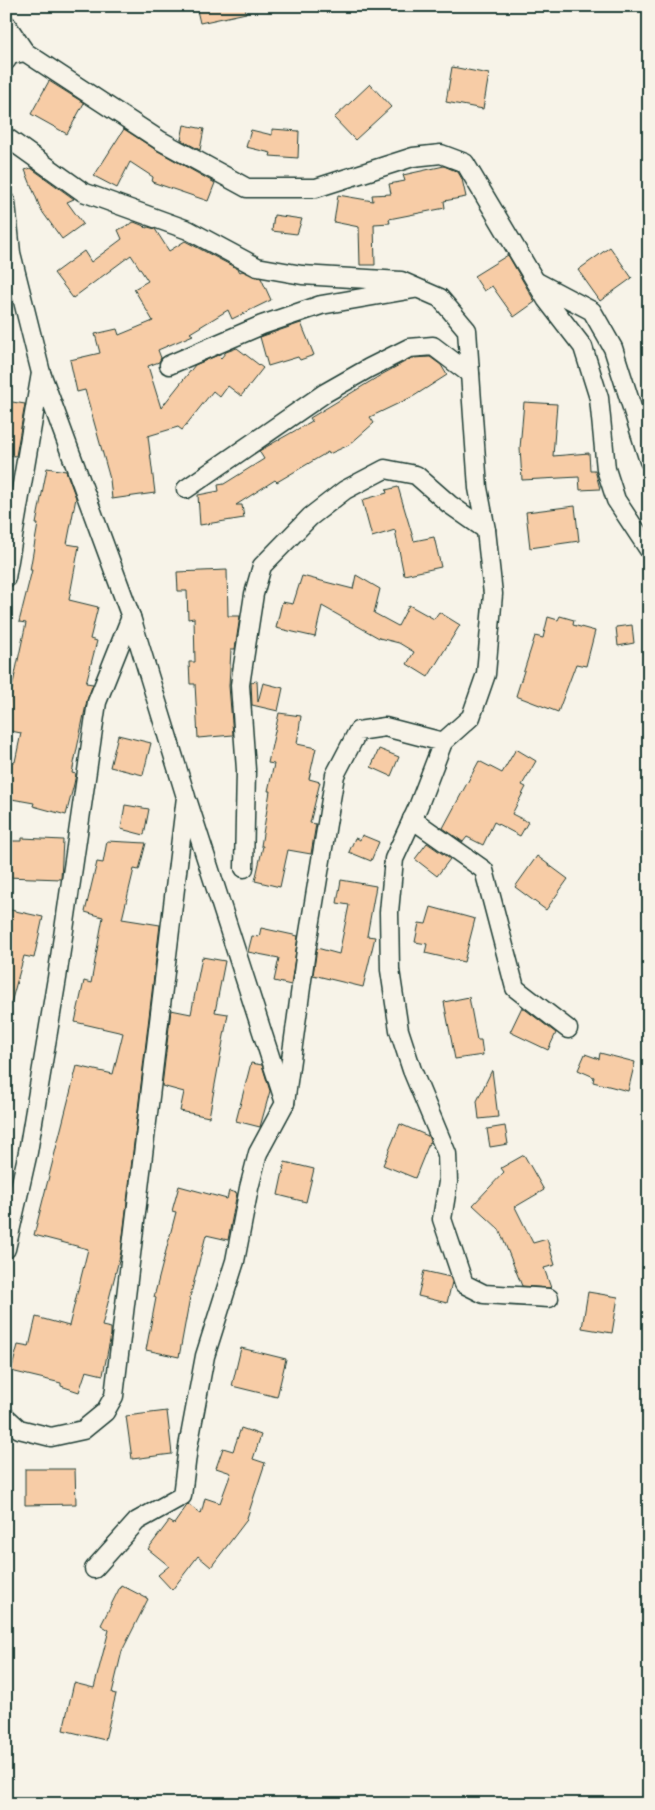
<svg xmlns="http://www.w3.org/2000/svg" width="655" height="1810" font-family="'Shantell Sans',sans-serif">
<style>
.building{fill:#f7cca6;stroke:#1f3d34}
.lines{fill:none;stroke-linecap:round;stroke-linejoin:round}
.street-casing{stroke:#1f3d34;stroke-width:21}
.street{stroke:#f7f3e8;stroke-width:18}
</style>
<rect width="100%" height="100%" fill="#f7f3e8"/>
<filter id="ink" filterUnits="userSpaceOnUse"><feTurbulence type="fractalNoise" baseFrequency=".02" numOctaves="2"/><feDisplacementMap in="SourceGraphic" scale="10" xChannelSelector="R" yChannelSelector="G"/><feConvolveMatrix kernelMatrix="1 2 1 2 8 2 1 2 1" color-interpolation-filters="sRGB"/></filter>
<g filter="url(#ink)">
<g class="building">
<path d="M 196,6 L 245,6 L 246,13 L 200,23 Z"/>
<path d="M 452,67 L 489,74 L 483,109 L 446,102 Z"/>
<path d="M 49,81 L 84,103 L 67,134 L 31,114 Z"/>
<path d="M 370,84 L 391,107 L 355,140 L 334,118 Z"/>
<path d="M 184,125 L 204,129 L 200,150 L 181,140 Z"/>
<path d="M 124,129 L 156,150 L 215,183 L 208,201 L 152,182 L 153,177 L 130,162 L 117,188 L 94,176 Z"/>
<path d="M 272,129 L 299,131 L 298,158 L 270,156 L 271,153 L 246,147 L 251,130 L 272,135 Z"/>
<path d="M 444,166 L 458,172 L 462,179 L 466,197 L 444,201 L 445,208 L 389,219 L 390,223 L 374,224 L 375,265 L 360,265 L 359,227 L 334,222 L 338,195 L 373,201 L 372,195 L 391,194 L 389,184 L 405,181 L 403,175 Z"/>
<path d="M 31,168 L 74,199 L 67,202 L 83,224 L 62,239 L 41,210 L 25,170 Z"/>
<path d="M 274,215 L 302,219 L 297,234 L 272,231 Z"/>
<path d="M 134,222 L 144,226 L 146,228 L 148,227 L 155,229 L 169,251 L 185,241 L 238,269 L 240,272 L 242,271 L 261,278 L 271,300 L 232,319 L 228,310 L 190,333 L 193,335 L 158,350 L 161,358 L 159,362 L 148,366 L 161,408 L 195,365 L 218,355 L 221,358 L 226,352 L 237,348 L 263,368 L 241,396 L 228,386 L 220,397 L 213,391 L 182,430 L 178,427 L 148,436 L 155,493 L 112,499 L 110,479 L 85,390 L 77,392 L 70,360 L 100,353 L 95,334 L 117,329 L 119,335 L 153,321 L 134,289 L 148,281 L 131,255 L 73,298 L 54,273 L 84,251 L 91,262 L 122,239 L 118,230 Z"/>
<path d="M 610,247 L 632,278 L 600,301 L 578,270 Z"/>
<path d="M 508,255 L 535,302 L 514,317 L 492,286 L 484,291 L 474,276 Z"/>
<path d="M 301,323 L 314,355 L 300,360 L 298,357 L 268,366 L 260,337 Z"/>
<path d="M 430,357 L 441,365 L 447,375 L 414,396 L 370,417 L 374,423 L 349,445 L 329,454 L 328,452 L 277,482 L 275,480 L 236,505 L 242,505 L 244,518 L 200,525 L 198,495 L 219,491 L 218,485 L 224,484 L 264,459 L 259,451 L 312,421 L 310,418 L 381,375 L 412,358 Z"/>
<path d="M 6,401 L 25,404 L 16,456 L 6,455 Z"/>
<path d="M 524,402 L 557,404 L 553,456 L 589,453 L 590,470 L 595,470 L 600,489 L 580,490 L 579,477 L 522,480 L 520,448 Z"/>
<path d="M 47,468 L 66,471 L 76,498 L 67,544 L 79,546 L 69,600 L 98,607 L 90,639 L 97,641 L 86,683 L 93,684 L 87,700 L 72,773 L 76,774 L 74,784 L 66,815 L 33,806 L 34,803 L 6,798 L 6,760 L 15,762 L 21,733 L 6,730 L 6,716 L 26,623 L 19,622 L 32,570 L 30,570 L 38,524 L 36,524 Z"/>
<path d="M 398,487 L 414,541 L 434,537 L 441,567 L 404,575 L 395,530 L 372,537 L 362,500 L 387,493 L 386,490 Z"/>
<path d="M 575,506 L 579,541 L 530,548 L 526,512 Z"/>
<path d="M 227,570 L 228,616 L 240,616 L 235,649 L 231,649 L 229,686 L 233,735 L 198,738 L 195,684 L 190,684 L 189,662 L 195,662 L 194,618 L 188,619 L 187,591 L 178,591 L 177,572 Z"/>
<path d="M 356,575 L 380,589 L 374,613 L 398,626 L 409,605 L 434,619 L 439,612 L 460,625 L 428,677 L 407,664 L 414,652 L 399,643 L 379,638 L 322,606 L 315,637 L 276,628 L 282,602 L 293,604 L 302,576 L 353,589 Z"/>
<path d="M 560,616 L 574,620 L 573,625 L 595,631 L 586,666 L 576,664 L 558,712 L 516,696 L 535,636 L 543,638 L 548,617 L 558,620 Z"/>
<path d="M 632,625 L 634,643 L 618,646 L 616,627 Z"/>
<path d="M 257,681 L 258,702 L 263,683 L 283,688 L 278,711 L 252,705 L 251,682 Z"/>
<path d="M 279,713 L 301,716 L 297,744 L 316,748 L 309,779 L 320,782 L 310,823 L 316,824 L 311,854 L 288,850 L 280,887 L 255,881 L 263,846 L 261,846 L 270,791 L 268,791 L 274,764 L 268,763 Z"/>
<path d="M 118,735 L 151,743 L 143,775 L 110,767 Z"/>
<path d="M 379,749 L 399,757 L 391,776 L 371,767 Z"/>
<path d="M 516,749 L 536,761 L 522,785 L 526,787 L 512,814 L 528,822 L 520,836 L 494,822 L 483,845 L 467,837 L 463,842 L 443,828 L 479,761 L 502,773 Z"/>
<path d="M 125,805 L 149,809 L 144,835 L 121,829 Z"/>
<path d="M 362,835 L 379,842 L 371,861 L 349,852 L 355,838 L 360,840 Z"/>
<path d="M 22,838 L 63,840 L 61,879 L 6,877 L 6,841 L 22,841 Z"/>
<path d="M 107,841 L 146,843 L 139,870 L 134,869 L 122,919 L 160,925 L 121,1252 L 102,1326 L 111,1328 L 111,1335 L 103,1375 L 86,1371 L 79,1392 L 61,1386 L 61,1383 L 11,1371 L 18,1345 L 29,1347 L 36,1317 L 69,1326 L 88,1249 L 34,1235 L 77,1066 L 113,1074 L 123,1033 L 75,1022 L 84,981 L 91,983 L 103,917 L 85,912 L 97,862 L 103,863 Z"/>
<path d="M 427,843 L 450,859 L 437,876 L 415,859 Z"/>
<path d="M 537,856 L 568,879 L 546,910 L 515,887 Z"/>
<path d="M 341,880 L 376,886 L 367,936 L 375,937 L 363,987 L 313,975 L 317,948 L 339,954 L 349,905 L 337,903 Z"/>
<path d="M 431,907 L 475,919 L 464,962 L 425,953 L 427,944 L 415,942 L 419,923 L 426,924 Z"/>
<path d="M 6,909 L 43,917 L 34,958 L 24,956 L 11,1003 L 6,1002 Z"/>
<path d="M 261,928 L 298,936 L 291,985 L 274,981 L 279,958 L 248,952 L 252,936 L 259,937 Z"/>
<path d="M 202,957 L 225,961 L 215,1012 L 228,1014 L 209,1117 L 180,1111 L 184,1092 L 162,1086 L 171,1010 L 191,1014 Z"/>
<path d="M 469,997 L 477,1040 L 481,1040 L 483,1055 L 455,1059 L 444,1002 Z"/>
<path d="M 522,1007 L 556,1033 L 548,1050 L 510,1032 Z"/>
<path d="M 600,1053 L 635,1062 L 628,1091 L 593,1082 L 594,1077 L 578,1070 L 585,1054 L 599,1059 Z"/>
<path d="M 251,1063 L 262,1065 L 270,1091 L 260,1127 L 236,1121 Z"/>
<path d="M 492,1070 L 498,1117 L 479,1119 L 477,1101 Z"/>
<path d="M 400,1124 L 428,1136 L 430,1141 L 415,1178 L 383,1165 Z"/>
<path d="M 505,1126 L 508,1144 L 490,1147 L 487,1129 Z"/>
<path d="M 524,1155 L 544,1190 L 515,1207 L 533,1243 L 547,1239 L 555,1265 L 544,1268 L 551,1288 L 522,1286 L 499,1229 L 473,1205 L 504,1172 L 501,1168 Z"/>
<path d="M 285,1162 L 314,1169 L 306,1202 L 278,1195 Z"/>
<path d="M 179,1186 L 227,1199 L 229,1191 L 237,1193 L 228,1240 L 206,1235 L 190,1297 L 179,1357 L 146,1350 L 156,1298 L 154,1297 L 176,1212 L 172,1211 Z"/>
<path d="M 424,1271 L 450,1277 L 452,1282 L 447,1303 L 418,1296 Z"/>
<path d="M 588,1292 L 618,1297 L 612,1333 L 582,1328 Z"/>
<path d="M 241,1348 L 286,1359 L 277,1397 L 232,1386 Z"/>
<path d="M 167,1411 L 172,1454 L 132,1459 L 126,1416 Z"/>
<path d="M 241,1428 L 261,1435 L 253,1459 L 265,1463 L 246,1521 L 211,1567 L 198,1556 L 172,1590 L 158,1575 L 169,1566 L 148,1549 L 169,1521 L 174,1524 L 188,1504 L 201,1514 L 205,1498 L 220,1503 L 231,1473 L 216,1468 L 223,1448 L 233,1451 Z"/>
<path d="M 25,1469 L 75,1469 L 76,1504 L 25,1505 Z"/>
<path d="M 121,1585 L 148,1599 L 122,1651 L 112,1693 L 116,1694 L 105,1740 L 63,1730 L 74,1683 L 94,1688 L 109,1630 L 101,1625 Z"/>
</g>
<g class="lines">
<defs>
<g id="street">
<path d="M 6,24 L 25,52"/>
<path d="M 6,61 L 10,55 L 25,52 L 161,141 L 247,188 L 316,188 L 413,157 L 441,154 L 465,163 L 546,299 L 583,347 L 599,398 L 606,469 L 616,500 L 649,550"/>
<path d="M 6,137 L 83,192 L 188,230 L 257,267 L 302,275 L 401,281 L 440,298 L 467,330 L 478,488 L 486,530 L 493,594 L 486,674 L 471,717 L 443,742"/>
<path d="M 6,202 L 11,253 L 41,373 L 6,578"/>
<path d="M 537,282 L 592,311 L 613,348 L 649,461"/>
<path d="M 169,365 L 262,325 L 321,305 L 414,289"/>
<path d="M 186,489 L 325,393 L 369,368 L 409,348 L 433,346 L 470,374"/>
<path d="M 412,819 L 484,870 L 515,988 L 568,1029"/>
<path d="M 244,868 L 246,770 L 240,685 L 254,594 L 262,566 L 310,517 L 345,490 L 385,469 L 416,475 L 449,504 L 486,530"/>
<path d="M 285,1103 L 306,951 L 335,775 L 358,731 L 385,727 L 443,742 L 418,807 L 394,859 L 389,912 L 390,970 L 399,1030 L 412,1070 L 447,1154 L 448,1182 L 442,1219 L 464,1284 L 484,1294 L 549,1298"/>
<path d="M 6,1249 L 28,1152 L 57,978 L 97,702 L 131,617"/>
<path d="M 6,1417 L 19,1429 L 51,1437 L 83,1430 L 105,1412 L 114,1396 L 186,797 L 131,617 L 41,373"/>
<path d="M 94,1569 L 137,1521 L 182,1496 L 188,1447 L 205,1356 L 235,1261 L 249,1188 L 258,1153 L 285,1103 L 188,802"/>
</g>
</defs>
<use href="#street" class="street-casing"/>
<use href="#street" class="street"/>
</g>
</g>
<rect width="655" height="1810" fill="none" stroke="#f7f3e8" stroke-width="25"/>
<rect x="12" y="12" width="630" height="1785" fill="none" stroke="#1f3d34" stroke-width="2" filter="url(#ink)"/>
</svg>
